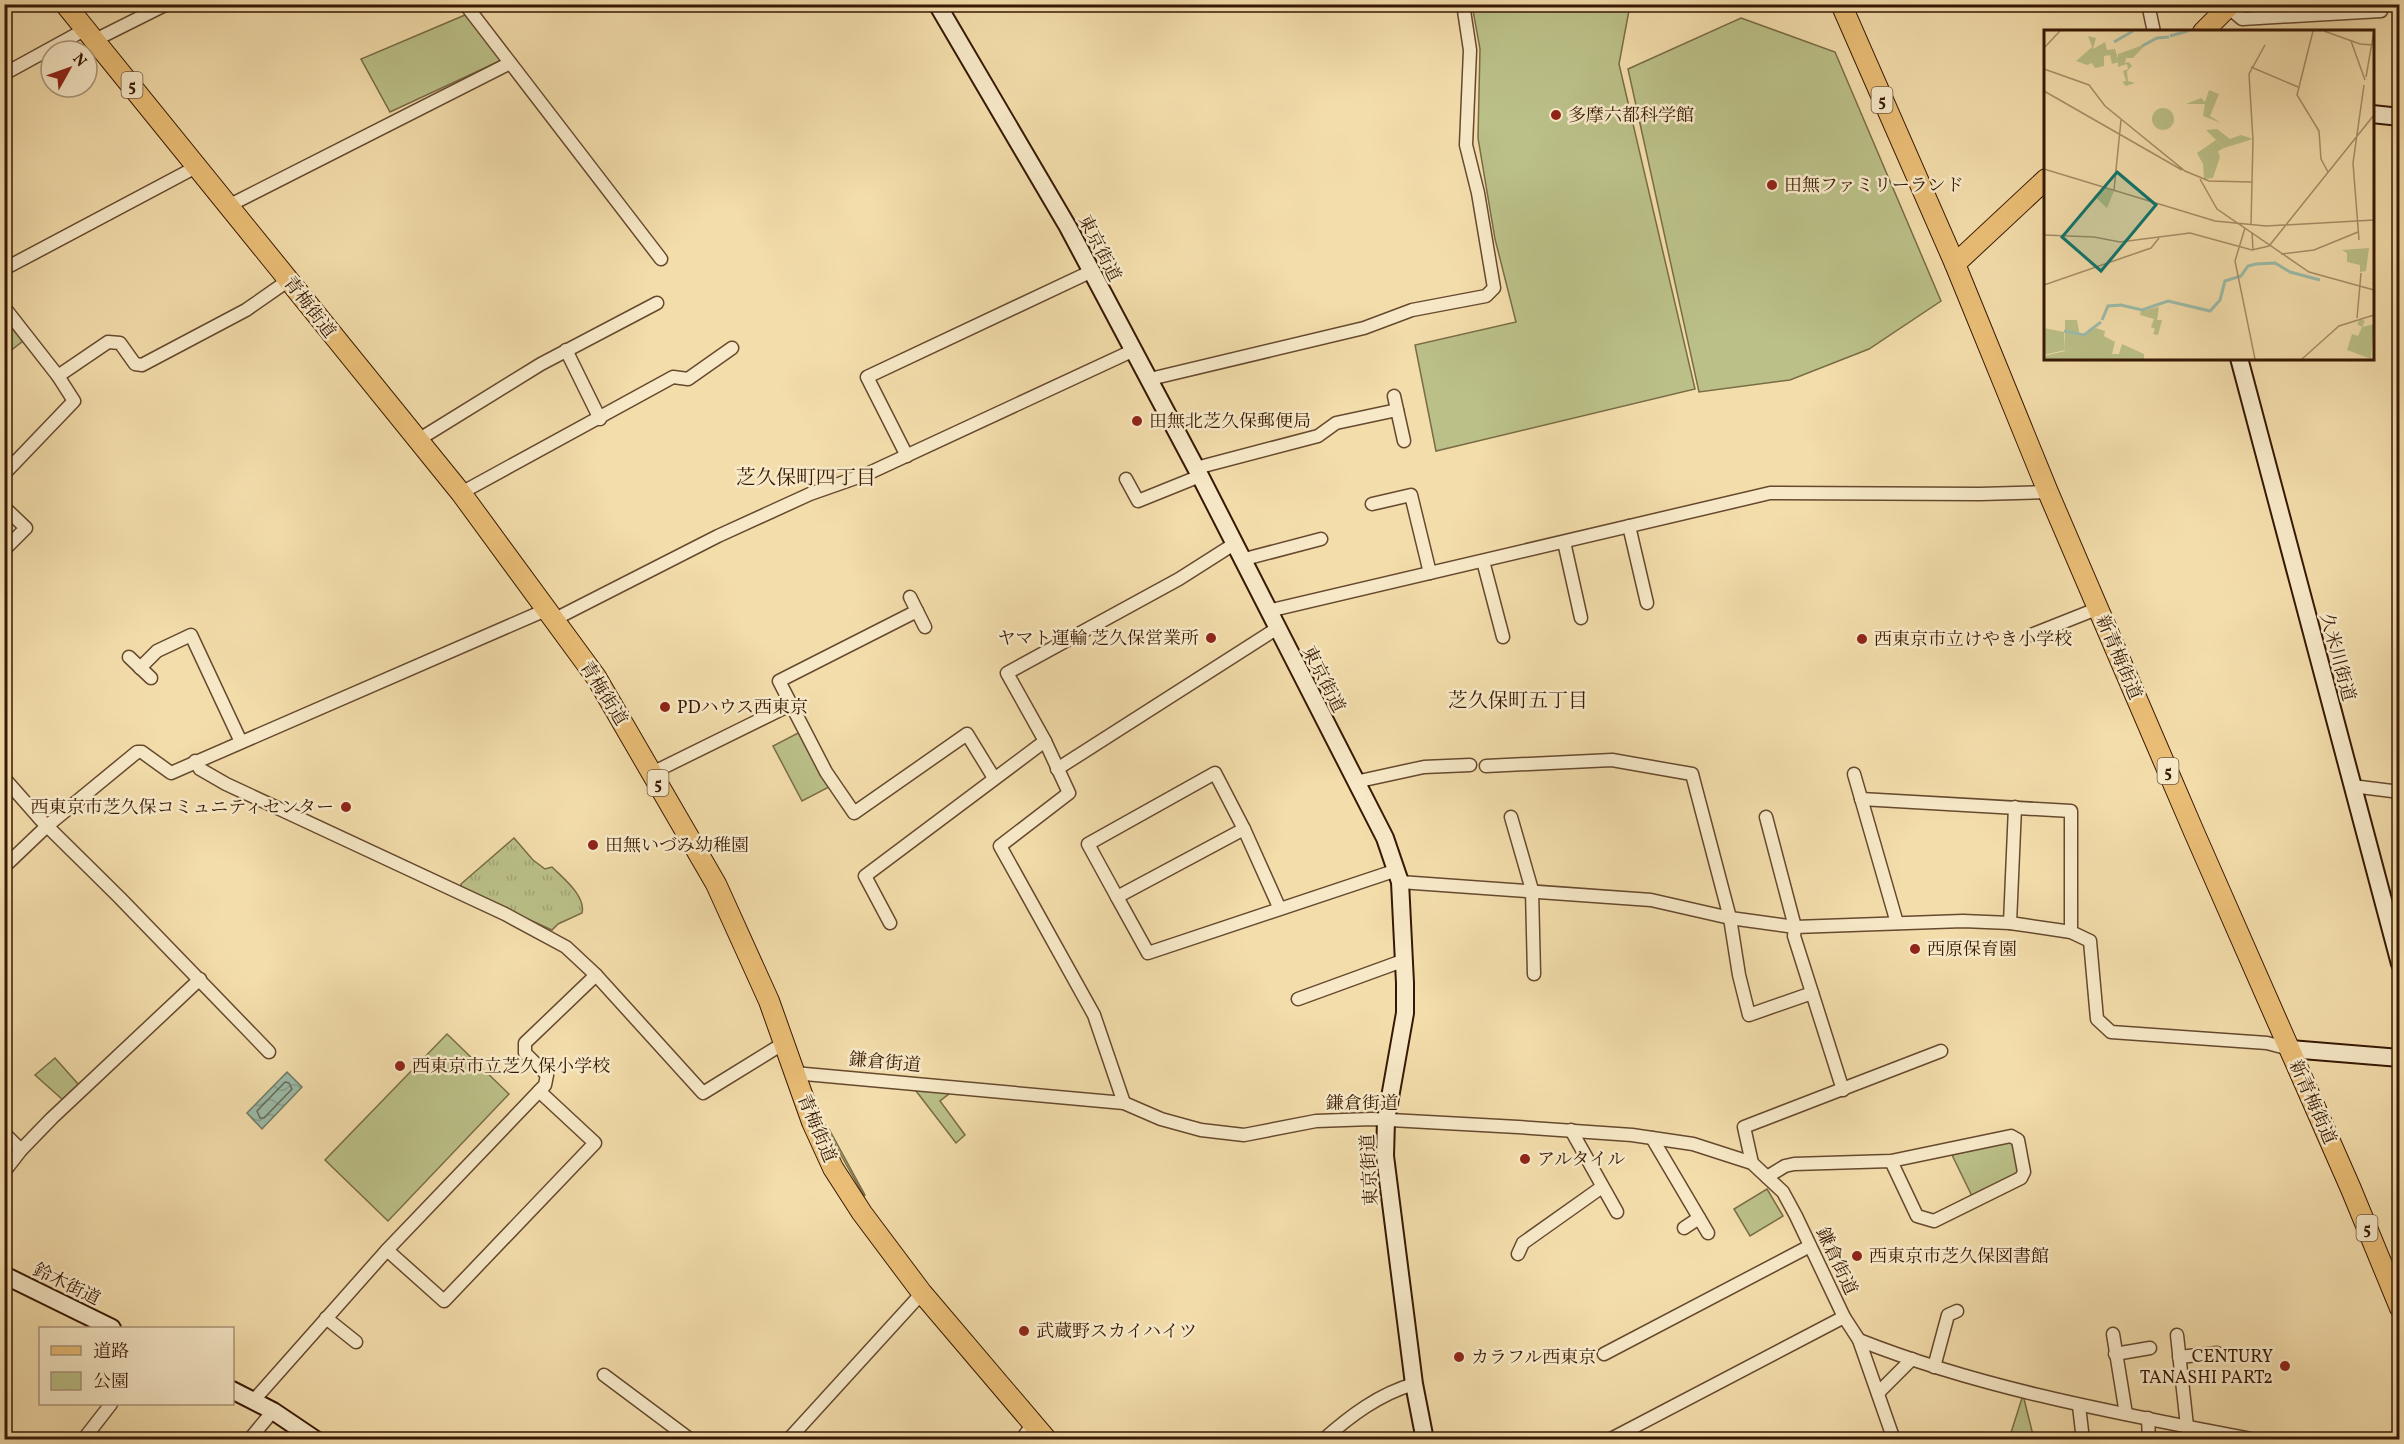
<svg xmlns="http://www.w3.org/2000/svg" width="2404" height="1444" font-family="Vollkorn,'Noto Serif JP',serif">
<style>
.grass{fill:url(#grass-tufts);stroke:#796c46;stroke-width:1.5}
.green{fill:#bbc088;stroke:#796c46;stroke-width:1.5}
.water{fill:url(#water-waves);stroke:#737a68;stroke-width:1.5}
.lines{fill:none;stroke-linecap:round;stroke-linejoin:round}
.shore{stroke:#696a57;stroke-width:1.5}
.street-casing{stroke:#66492e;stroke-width:15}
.secondary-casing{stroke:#371804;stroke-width:20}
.primary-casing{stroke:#371804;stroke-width:22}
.street{stroke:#f7e9c8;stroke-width:12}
.secondary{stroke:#f7e9c8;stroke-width:16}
.primary{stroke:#eabe76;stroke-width:20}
.poi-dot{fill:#8f2418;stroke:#f7e9c8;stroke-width:2}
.labels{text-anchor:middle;stroke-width:5;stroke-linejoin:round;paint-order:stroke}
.shield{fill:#f7e9c8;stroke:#71573f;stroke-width:1.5}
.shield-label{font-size:16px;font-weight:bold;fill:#371804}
.poi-label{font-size:18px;fill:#371804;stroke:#f7e9c8;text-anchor:start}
.street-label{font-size:18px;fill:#371804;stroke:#f7e9c8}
.neighbourhood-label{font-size:20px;fill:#371804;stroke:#f7e9c8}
.inset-river{fill:none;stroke:#9bbcaa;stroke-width:3}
.inset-road{fill:none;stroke:#a88e68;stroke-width:1.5}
.view{fill:#0f766e;fill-opacity:0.15;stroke:#0f766e;stroke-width:3}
.inset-edge{fill:none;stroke:#371804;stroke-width:3}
</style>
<defs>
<pattern id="grass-tufts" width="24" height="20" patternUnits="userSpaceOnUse" patternTransform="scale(1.5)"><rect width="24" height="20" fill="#bbc088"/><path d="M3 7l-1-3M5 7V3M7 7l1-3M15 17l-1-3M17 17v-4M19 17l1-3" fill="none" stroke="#a1a474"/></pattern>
<pattern id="water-waves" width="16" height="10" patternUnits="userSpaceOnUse" patternTransform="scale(1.5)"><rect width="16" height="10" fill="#9bbcaa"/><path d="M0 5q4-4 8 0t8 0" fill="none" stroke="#86a191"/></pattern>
</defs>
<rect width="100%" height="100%" fill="#f3ddab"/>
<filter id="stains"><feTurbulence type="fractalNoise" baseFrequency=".00333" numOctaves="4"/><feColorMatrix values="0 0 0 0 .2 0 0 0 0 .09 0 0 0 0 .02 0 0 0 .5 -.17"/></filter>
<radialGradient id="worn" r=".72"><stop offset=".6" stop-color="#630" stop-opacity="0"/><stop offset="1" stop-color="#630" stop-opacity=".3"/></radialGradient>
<path class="grass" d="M 514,838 L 533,860 L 545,869 L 552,867 C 563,878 586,896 582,913 L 558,924 L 552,930 L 462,889 L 461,884 Z"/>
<g class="green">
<path d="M 1472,5 L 1630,5 L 1619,64 L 1695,389 L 1436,451 L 1415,345 L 1516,322 L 1495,239 L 1478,138 L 1480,49 Z"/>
<path d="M 465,15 L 502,60 L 390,112 L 361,59 Z"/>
<path d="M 1741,18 L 1835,52 L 1941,301 L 1869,349 L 1790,380 L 1699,392 L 1628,69 Z"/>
<path d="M 5,317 L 23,341 L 5,355 Z"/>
<path d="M 800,732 L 829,787 L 802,801 L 773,746 Z"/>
<path d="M 447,1034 L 509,1094 L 388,1221 L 325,1160 Z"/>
<path d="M 55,1058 L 79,1085 L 63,1100 L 35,1075 Z"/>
<path d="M 913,1087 L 954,1090 L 940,1101 L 965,1135 L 956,1143 Z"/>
<path d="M 829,1129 L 865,1195 L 864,1196 L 827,1130 Z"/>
<path d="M 2008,1142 L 2014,1145 L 2018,1169 L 2015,1176 L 1972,1196 L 1952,1155 Z"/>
<path d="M 1767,1189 L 1783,1216 L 1750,1236 L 1734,1209 Z"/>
<path d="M 2023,1395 L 2034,1439 L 2009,1439 Z"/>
</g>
<path class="water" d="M 287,1072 L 302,1087 L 262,1129 L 247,1113 Z"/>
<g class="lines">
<path class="shore" d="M 285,1082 L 289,1083 L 292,1089 L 264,1118 L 260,1118 L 257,1111 Z"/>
<defs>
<g id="street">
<path d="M 465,4 L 661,259"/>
<path d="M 2148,4 L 2154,32"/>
<path d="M 2228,7 L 2242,19 L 2381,11 L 2381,4"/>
<path d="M 71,12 L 86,4"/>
<path d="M 95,40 L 167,4"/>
<path d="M 4,74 L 86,29"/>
<path d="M 230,205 L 510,63"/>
<path d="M 4,269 L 198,166"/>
<path d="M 4,307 L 58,376 L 74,401 L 4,474"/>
<path d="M 566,350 L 600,419"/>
<path d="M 58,376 L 108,342 L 120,343 L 135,364 L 142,365 L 246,310 L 289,280"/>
<path d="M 1150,379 L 1364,328 L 1412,310 L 1486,296 L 1494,288 L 1478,193 L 1466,145 L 1470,50 L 1463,4"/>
<path d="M 1394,396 L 1404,441"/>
<path d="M 418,440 L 541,364 L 657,303"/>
<path d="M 907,456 L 867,377 L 1090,272"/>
<path d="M 1196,468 L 1318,436 L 1336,423 L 1397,410"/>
<path d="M 1126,479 L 1138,501 L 1200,476"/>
<path d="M 461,493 L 673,377 L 688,379 L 732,348"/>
<path d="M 1372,504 L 1411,495 L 1430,573"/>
<path d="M 4,507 L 26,528 L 4,550"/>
<path d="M 1629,526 L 1647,603"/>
<path d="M 1564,542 L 1581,618"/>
<path d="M 1241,560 L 1321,539"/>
<path d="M 1483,561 L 1503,637"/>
<path d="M 910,597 L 925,627"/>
<path d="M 917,611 L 779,681 L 826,772 L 854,813 L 967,734 L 994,778"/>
<path d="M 1268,611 L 1770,493 L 1980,494 L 2048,492"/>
<path d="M 555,619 L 718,536 L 810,494 L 867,474 L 1132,351"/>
<path d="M 2031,635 L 2099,608"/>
<path d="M 129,657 L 151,678"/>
<path d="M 140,668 L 157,651 L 191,635 L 241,742"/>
<path d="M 195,761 L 200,769 L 226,784 L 505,914 L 566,947 L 596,975 L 703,1093 L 784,1043"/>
<path d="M 1486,766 L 1612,760 L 1692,774 L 1730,918 L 1739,975 L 1749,1015 L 1812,993"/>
<path d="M 1057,769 L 1276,629"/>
<path d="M 652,773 L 790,705"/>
<path d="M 1854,774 L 1897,923"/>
<path d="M 4,778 L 41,820 L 120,898 L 269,1052"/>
<path d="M 1355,782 L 1424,767 L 1470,765"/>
<path d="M 2352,786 L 2400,792"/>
<path d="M 1861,799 L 2071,811 L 2071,932"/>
<path d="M 1511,817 L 1532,890 L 1534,974"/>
<path d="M 1766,817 L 1795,927 L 1794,936 L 1843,1090"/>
<path d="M 4,867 L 47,826 L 137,752 L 142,752 L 171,773 L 548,609"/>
<path d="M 1400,882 L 1651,900 L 1730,918 L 1795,927 L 1963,921 L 2010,923 L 2071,932 L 2090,941 L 2097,1019 L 2111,1032 L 2267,1043 L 2290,1049"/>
<path d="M 1117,897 L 1088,844 L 1215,773 L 1244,829"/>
<path d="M 1279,907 L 1244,829 L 1117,897 L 1148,953 L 1397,870"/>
<path d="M 890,923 L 865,876 L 1045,741"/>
<path d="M 2010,923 L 2015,807"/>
<path d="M 1298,999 L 1405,960"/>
<path d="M 794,1073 L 1124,1103 L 1161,1119 L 1201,1130 L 1244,1135 L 1316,1121 L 1372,1119 L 1518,1127 L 1632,1135 L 1693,1144 L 1752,1163 L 1783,1192 L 1796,1216 L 1844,1317 L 1859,1340 L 1894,1440"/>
<path d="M 1124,1103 L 1094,1015 L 1000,846 L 1069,793 L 1045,741 L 1007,673 L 1179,579 L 1234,544"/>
<path d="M 1571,1130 L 1617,1212"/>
<path d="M 4,1133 L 21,1150"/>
<path d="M 1652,1138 L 1708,1233"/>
<path d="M 1752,1163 L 1744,1127 L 1941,1051"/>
<path d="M 4,1172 L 21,1150 L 52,1118 L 200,979"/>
<path d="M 1767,1177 L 1785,1166 L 1794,1164 L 1891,1161 L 2011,1136 L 2018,1140 L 2024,1172 L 2021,1178 L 1934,1221 L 1917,1216 L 1891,1161"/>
<path d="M 1684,1228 L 1699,1218"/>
<path d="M 387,1250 L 444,1301 L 595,1143 L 539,1091"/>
<path d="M 1518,1254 L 1523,1243 L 1602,1187"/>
<path d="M 326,1318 L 356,1342"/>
<path d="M 2113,1334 L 2126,1414"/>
<path d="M 2177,1335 L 2187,1426"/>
<path d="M 1859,1340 C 1985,1390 2123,1414 2256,1440"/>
<path d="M 1604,1354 L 1810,1246"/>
<path d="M 2115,1354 L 2150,1348"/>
<path d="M 2179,1357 L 2217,1353"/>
<path d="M 1934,1367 L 1948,1315 L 1957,1311"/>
<path d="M 604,1375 L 691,1440"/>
<path d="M 1878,1393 L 1912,1359"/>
<path d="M 254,1400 L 387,1250 L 545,1085 L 547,1075 L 525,1053 L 525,1043 L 596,975"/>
<path d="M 2079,1406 L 2083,1440"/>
<path d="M 2148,1418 L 2149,1440"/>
<path d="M 83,1440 L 111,1404"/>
<path d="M 249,1440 L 273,1411"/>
<path d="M 788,1440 L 922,1293"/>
<path d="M 1021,1440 L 1033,1424"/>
<path d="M 1323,1440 C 1350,1416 1379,1394 1414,1384"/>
<path d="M 1609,1440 L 1844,1317"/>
</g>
<g id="secondary">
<path d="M 937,4 L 1068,227 L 1196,468 L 1385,838 L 1400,882 L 1405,983 L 1405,1013 L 1386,1120 L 1385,1156 L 1414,1384 L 1425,1440"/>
<path d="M 2372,114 L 2400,117"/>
<path d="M 2239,358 L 2400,964"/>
<path d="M 2290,1049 L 2400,1058"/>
<path d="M 4,1275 L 112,1328"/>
<path d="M 232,1390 L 273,1411 L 316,1440"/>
</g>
<g id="primary">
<path d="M 65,4 L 461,493 L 596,677 L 716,884 L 769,1001 L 812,1122 L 833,1168 L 862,1213 L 922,1293 L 1047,1440"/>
<path d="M 1841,4 L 1955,264 L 2048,492 L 2194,832 L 2351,1189 L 2400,1308"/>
<path d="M 2203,32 L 2231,4"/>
<path d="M 1955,264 L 2046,179"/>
</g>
</defs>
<use href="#street" class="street-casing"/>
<use href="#secondary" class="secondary-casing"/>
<use href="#primary" class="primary-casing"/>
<use href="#street" class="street"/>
<use href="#secondary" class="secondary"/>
<use href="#primary" class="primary"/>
</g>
<g class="poi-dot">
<circle cx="1556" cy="115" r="6"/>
<circle cx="1772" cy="185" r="6"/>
<circle cx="1137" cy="421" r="6"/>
<circle cx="1211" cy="638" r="6"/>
<circle cx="1862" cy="639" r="6"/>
<circle cx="665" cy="707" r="6"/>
<circle cx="346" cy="807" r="6"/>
<circle cx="593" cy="845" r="6"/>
<circle cx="1915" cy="949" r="6"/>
<circle cx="400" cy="1066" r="6"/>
<circle cx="1525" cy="1159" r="6"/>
<circle cx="1857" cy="1256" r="6"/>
<circle cx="1024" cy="1331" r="6"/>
<circle cx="1459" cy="1357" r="6"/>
<circle cx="2285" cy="1366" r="6"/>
</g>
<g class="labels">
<g class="shield">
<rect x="121.5" y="72" width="21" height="26" rx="4.5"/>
<rect x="1871.5" y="87" width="21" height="26" rx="4.5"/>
<rect x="2157.5" y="758" width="21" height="26" rx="4.5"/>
<rect x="647.5" y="770" width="21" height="26" rx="4.5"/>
<rect x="2356.5" y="1215" width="21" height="26" rx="4.5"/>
</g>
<g class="shield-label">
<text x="132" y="91">5</text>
<text x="1882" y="106">5</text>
<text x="2168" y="777">5</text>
<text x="658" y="789">5</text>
<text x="2367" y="1234">5</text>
</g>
<g class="poi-label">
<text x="1568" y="121">多摩六都科学館</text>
<text x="1784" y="191">田無ファミリーランド</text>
<text x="1149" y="427">田無北芝久保郵便局</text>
<text x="1199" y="644" text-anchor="end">ヤマト運輸 芝久保営業所</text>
<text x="1874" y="645">西東京市立けやき小学校</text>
<text x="677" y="713">PDハウス西東京</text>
<text x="334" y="813" text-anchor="end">西東京市芝久保コミュニティセンター</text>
<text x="605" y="851">田無いづみ幼稚園</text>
<text x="1927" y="955">西原保育園</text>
<text x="412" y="1072">西東京市立芝久保小学校</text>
<text x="1537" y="1165">アルタイル</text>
<text x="1869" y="1262">西東京市芝久保図書館</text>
<text x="1036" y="1337">武蔵野スカイハイツ</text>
<text x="2273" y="1362" text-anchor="end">CENTURY<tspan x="2273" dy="21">TANASHI PART2</tspan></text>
<text x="1471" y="1363">カラフル西東京</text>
</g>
<g class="street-label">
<text transform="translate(1100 248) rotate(63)" y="6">東京街道</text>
<text transform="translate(310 307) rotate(52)" y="6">青梅街道</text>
<text transform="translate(2119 657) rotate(67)" y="6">新青梅街道</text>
<text transform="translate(2338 657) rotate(75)" y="6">久米川街道</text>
<text transform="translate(1324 679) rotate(63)" y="6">東京街道</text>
<text transform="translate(604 693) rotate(58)" y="6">青梅街道</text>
<text transform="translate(885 1062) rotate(5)" y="6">鎌倉街道</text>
<text transform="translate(2313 1102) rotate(66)" y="6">新青梅街道</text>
<text x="1362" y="1109">鎌倉街道</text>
<text transform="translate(817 1128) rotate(67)" y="6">青梅街道</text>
<text transform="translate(1369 1170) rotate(-93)" y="6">東京街道</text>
<text transform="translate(1837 1261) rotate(65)" y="6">鎌倉街道</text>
<text transform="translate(67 1284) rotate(26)" y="6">鈴木街道</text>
</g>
<g class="neighbourhood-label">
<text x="806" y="484">芝久保町四丁目</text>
<text x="1518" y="707">芝久保町五丁目</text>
</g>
</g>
<g transform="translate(2044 30)">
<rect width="330" height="330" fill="#f3ddab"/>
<path d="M 0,298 L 20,302 L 21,320 L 0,325 Z" fill="#bbc088"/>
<path d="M 102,14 L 89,28 L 82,28 L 81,33 L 85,32 L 88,36 L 83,41 L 84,51 L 91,53 L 82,56 L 78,52 L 82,51 L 79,41 L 84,39 L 83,34 L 74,37 L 74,24 ZM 172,110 L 180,118 L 174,121 L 176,127 L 169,148 L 160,149 L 159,134 L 153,123 Z" fill="#bbc088"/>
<path d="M108 89a11 11 0 1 1 22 0a11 11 0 1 1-22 0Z" fill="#bbc088"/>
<path d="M 44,6 L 52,8 L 49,19 L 61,12 L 63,20 L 71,19 L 75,32 L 68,34 L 66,25 L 60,26 L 60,36 L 51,38 L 48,33 L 43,35 L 32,31 L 48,17 ZM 165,60 L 175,64 L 166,86 L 177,93 L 159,86 L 161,74 L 142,74 L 157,68 L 161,72 ZM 173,99 L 186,109 L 197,105 L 209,109 L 180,118 L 162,100 ZM 61,158 L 70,161 L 63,178 L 50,166 ZM 325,218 L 322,241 L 316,242 L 316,235 L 303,232 L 303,223 L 298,220 ZM 115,277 L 113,290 L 118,290 L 114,305 L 109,304 L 111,299 L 107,297 L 110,289 L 96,285 L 97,281 ZM 316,289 L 321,291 L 318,297 L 330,294 L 327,329 L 303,320 L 308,304 L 314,306 L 318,297 L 313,294 ZM 21,290 L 33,290 L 36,306 L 52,298 L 61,301 L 60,306 L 71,312 L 68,324 L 75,324 L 78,314 L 100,324 L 100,329 L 0,329 L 0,326 L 21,321 Z" fill="#bbc088"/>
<path class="inset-river" d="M 126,6 L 144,1M 70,12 L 89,1M 98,16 L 113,8 L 125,7M 58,290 L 64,276 L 77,275 L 98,280 L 124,271 L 166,281 L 176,270 L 181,251 L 197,246 L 204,236 L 212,234 L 231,233 L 246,242 L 276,250M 20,301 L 40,305 L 57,292"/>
<path class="inset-road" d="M 269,1 L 253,65 L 275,101 L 277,129 L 284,142M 280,1 L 316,14 L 330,15M 307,11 L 321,50M 0,18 L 16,1M 207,37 L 254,57M 0,39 L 45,55 L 61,76 L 141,141 L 165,151 L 208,152M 322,47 L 330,1M 0,61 L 138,140M 0,139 L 171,191 L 222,196 L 330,190M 156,149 L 173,179 L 265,242 L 330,260M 70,160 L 77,90M 207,194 L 209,110 L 205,44 L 221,15M 201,198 L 191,231 L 211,329M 208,202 L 209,220M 0,205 L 50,207 L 76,212 L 146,203 L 208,220 L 225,216 L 330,85M 315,210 L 309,133 L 320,55M 237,224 L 270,220 L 314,202M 0,255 L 107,218 L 115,208M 313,288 L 317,243M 258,329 L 295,296 L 330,285"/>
<path class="view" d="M 73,142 L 112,175 L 57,241 L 18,207 Z"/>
<rect width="330" height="330" class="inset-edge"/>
</g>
<rect width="2404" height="1444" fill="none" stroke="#f3ddab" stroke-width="24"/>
<rect x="6" y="6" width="2392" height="1432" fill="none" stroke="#371804" stroke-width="3"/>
<rect x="12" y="12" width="2380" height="1420" fill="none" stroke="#371804" stroke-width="1.5"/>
<rect x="39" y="1327" width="195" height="78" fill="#f7e9c8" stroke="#aa957a" stroke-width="1.5"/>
<rect x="51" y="1346" width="30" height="9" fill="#eabe76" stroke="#aa957a" stroke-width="1.5"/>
<text x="93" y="1357" font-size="18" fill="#371804">道路</text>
<rect x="51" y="1372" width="30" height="18" fill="#bbc088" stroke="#aa957a" stroke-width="1.5"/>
<text x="93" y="1387" font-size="18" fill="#371804">公園</text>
<g transform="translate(69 69) rotate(50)"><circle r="28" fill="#f7e9c8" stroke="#aa957a" stroke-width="1.5"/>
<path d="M0-4.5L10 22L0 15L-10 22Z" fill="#8f2418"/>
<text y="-9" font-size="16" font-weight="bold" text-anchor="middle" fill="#371804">N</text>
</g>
<rect width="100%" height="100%" filter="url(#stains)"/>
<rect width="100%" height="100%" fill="url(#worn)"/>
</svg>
